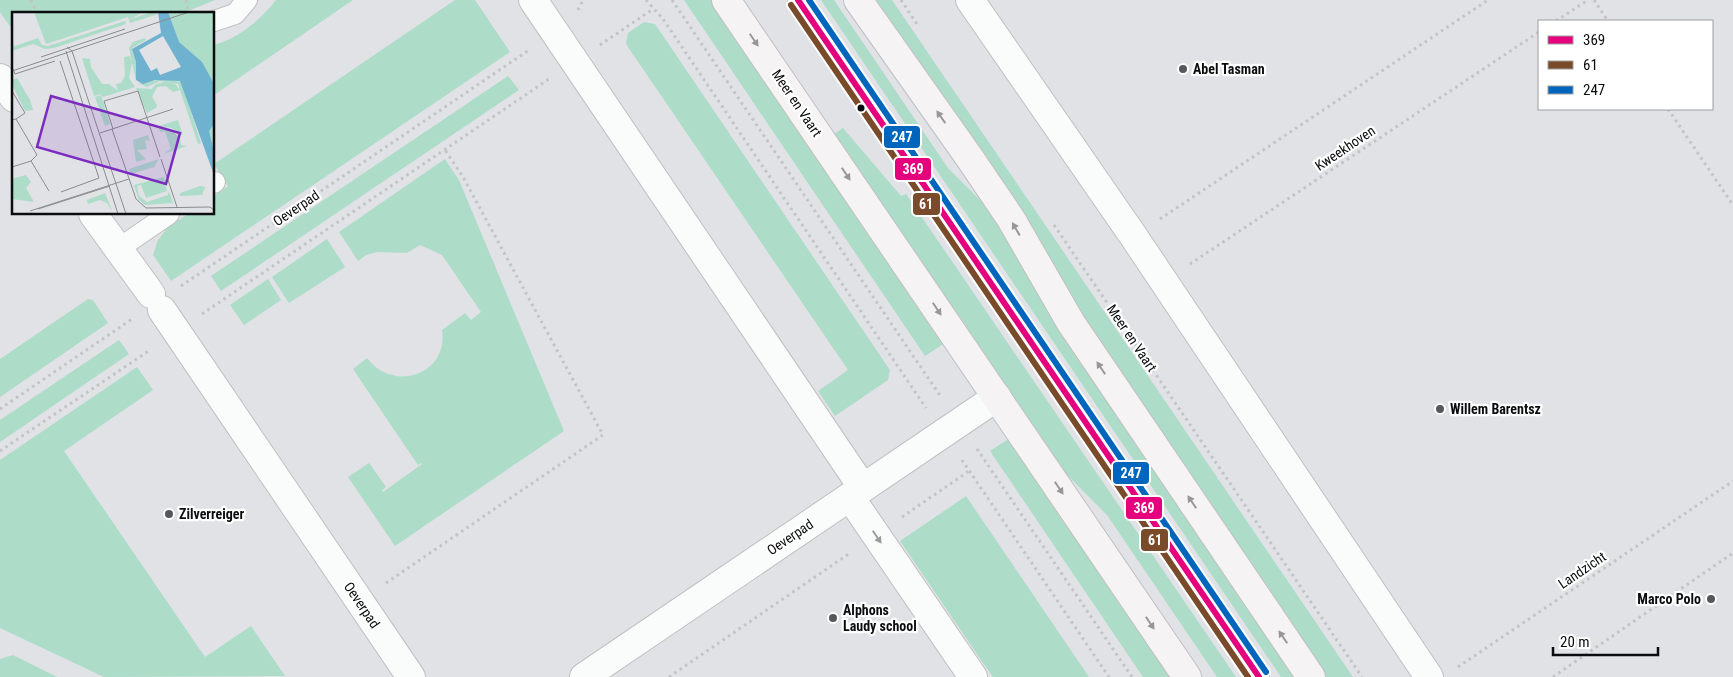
<svg xmlns="http://www.w3.org/2000/svg" width="1733" height="677" font-family="'Roboto Condensed',sans-serif">
<style>
.green{fill:#addcc9}
.lines{fill:none;stroke-linecap:round;stroke-linejoin:round}
.service-casing{stroke:#c0c0c3;stroke-width:22}
.minor-casing{stroke:#c0c0c3;stroke-width:30}
.secondary-casing{stroke:#c0c0c3;stroke-width:30}
.path{stroke:#c3c3c4;stroke-width:3;stroke-dasharray:2.5 4;stroke-linecap:butt}
.service{stroke:#fafbfb;stroke-width:20}
.minor{stroke:#fafbfb;stroke-width:28}
.secondary{stroke:#f5f3f4;stroke-width:28}
.bus-1-casing{stroke:#fff;stroke-width:10}
.bus-2-casing{stroke:#fff;stroke-width:10}
.bus-3-casing{stroke:#fff;stroke-width:10}
.bus-1{stroke:#e5007d;stroke-width:6}
.bus-2{stroke:#7a4b2a;stroke-width:6}
.bus-3{stroke:#0065bd;stroke-width:6}
.oneway{fill:#979798}
.oneway2{fill:#9a9b9c}
.poi-dot{fill:#56575a;stroke:#fff;stroke-width:2}
.bus-dot{fill:#0b0c0e;stroke:#fff;stroke-width:2}
.labels{text-anchor:middle;stroke-width:4.5;stroke-linejoin:round;paint-order:stroke}
.poi-label{font-size:14px;font-weight:bold;fill:#0b0c0e;stroke:#fff;text-anchor:start}
.street-label{font-size:14px;fill:#0b0c0e;stroke:#fff}
.inset-road{fill:none;stroke:#8b8c90;stroke-width:1}
.view{fill:#7b2cbf;fill-opacity:0.15;stroke:#7b2cbf;stroke-width:2.5}
.inset-edge{fill:none;stroke:#0b0c0e;stroke-width:2.5}
.line-badge{stroke:#fff;stroke-width:2}
.badge-label{font-size:14px;text-anchor:middle;font-weight:bold;fill:#fff}
</style>
<rect width="100%" height="100%" fill="#e1e2e6"/>
<g class="green">
<path d="M 0,0 L 215,0 L 180,14 L 14,14 L 14,32 L 0,12 Z"/>
<path d="M 276,0 L 353,0 L 214,95 L 214,45 C 240,37 259,21 276,0 Z"/>
<path d="M 455,0 L 475,0 L 510,52 L 171,281 L 153,255 L 158,240 L 168,227 L 188,214 L 214,214 L 214,196 L 228,186 L 214,164 Z"/>
<path d="M 684,0 L 716,0 L 948,341 L 925,356 Z"/>
<path d="M 821,0 L 834,0 L 948,168 L 997,217 L 1300,677 L 1281,677 Z"/>
<path d="M 876,0 L 892,0 L 1353,677 L 1322,677 L 1078,318 L 1004,189 Z"/>
<path d="M 644,22 L 655,24 L 890,370 L 888,380 L 835,416 L 818,391 L 848,370 L 626,44 L 628,33 Z"/>
<path d="M 508,76 L 519,90 L 221,291 L 211,276 Z"/>
<path d="M 843,128 L 901,196 L 906,194 L 1236,677 L 1217,677 L 1107,515 L 1059,467 L 830,137 Z"/>
<path d="M 445,159 L 459,180 L 564,431 L 395,546 L 348,477 L 369,463 L 386,487 L 382,490 L 383,492 L 422,464 L 421,463 L 418,465 L 353,369 L 367,358 C 393,393 449,375 442,330 L 465,313 L 471,320 L 481,312 L 442,255 L 420,245 L 407,253 L 377,252 L 366,255 L 358,261 L 339,232 Z"/>
<path d="M 327,239 L 345,267 L 289,303 L 272,277 Z"/>
<path d="M 268,279 L 281,300 L 244,325 L 230,305 Z"/>
<path d="M 88,299 L 93,300 L 108,323 L 0,397 L 0,359 Z"/>
<path d="M 119,340 L 129,354 L 0,442 L 0,420 Z"/>
<path d="M 137,367 L 153,390 L 64,451 L 205,657 L 251,626 L 285,676 L 104,677 L 0,628 L 0,460 Z"/>
<path d="M 1013,436 L 1176,677 L 1143,677 L 990,451 Z"/>
<path d="M 966,496 L 1089,677 L 993,677 L 981,660 L 900,541 Z"/>
<path d="M 13,655 L 57,677 L 0,677 L 0,659 Z"/>
</g>
<g class="lines">
<defs>
<g id="service">
<path d="M 798,0 L 1259,677"/>
<path d="M 214,21 L 235,14 L 247,0"/>
<path d="M 214,183 L 215,182"/>
<path d="M 118,249 L 169,214"/>
</g>
<g id="minor">
<path d="M 533,0 L 863,488"/>
<path d="M 970,0 L 1134,237 L 1429,677"/>
<path d="M 0,78 L 14,98"/>
<path d="M 93,214 L 151,294"/>
<path d="M 162,310 L 411,677"/>
<path d="M 850,497 L 973,677"/>
<path d="M 584,677 L 997,397"/>
</g>
<g id="secondary">
<path d="M 726,0 L 1187,677"/>
<path d="M 858,0 L 969,157 L 1011,219 L 1071,323 L 1311,677"/>
</g>
</defs>
<use href="#service" class="service-casing"/>
<use href="#minor" class="minor-casing"/>
<use href="#secondary" class="secondary-casing"/>
<g class="path">
<path d="M 31,0 L 36,11 L 41,14"/>
<path d="M 186,0 L 188,11"/>
<path d="M 646,0 L 663,19 L 926,408"/>
<path d="M 672,0 L 941,397"/>
<path d="M 901,0 L 917,24"/>
<path d="M 1594,0 L 1608,21"/>
<path d="M 578,10 L 583,0"/>
<path d="M 1556,21 L 1588,0"/>
<path d="M 600,45 L 653,9"/>
<path d="M 1668,109 L 1733,205"/>
<path d="M 1160,219 L 1488,0"/>
<path d="M 1054,225 L 1362,677"/>
<path d="M 1190,264 L 1539,32"/>
<path d="M 181,286 L 529,50"/>
<path d="M 202,314 L 549,79"/>
<path d="M 0,409 L 132,319"/>
<path d="M 977,449 L 1132,677"/>
<path d="M 0,451 L 150,350"/>
<path d="M 962,460 L 1109,677"/>
<path d="M 902,517 L 969,471"/>
<path d="M 386,583 L 603,435 L 463,177 L 445,150"/>
<path d="M 1458,667 L 1733,481"/>
<path d="M 669,677 L 850,553"/>
<path d="M 1553,677 L 1733,553"/>
</g>
<use href="#service" class="service"/>
<use href="#minor" class="minor"/>
<use href="#secondary" class="secondary"/>
<defs>
<path id="bus-1" d="M 798,0 L 1259,677"/>
<path id="bus-2" d="M 791,5 L 1248,677"/>
<path id="bus-3" d="M 809,0 L 1266,672"/>
</defs>
<use href="#bus-1" class="bus-1-casing"/>
<use href="#bus-2" class="bus-2-casing"/>
<use href="#bus-3" class="bus-3-casing"/>
<use href="#bus-1" class="bus-1"/>
<use href="#bus-2" class="bus-2"/>
<use href="#bus-3" class="bus-3"/>
</g>
<defs><path id="oneway-solid" d="M-6-.8H1V-3.2L6.5 0L1 3.2V.8H-6Z" transform="scale(1.25)"/></defs>
<g class="oneway">
<use href="#oneway-solid" transform="translate(754 40) rotate(56)"/>
<use href="#oneway-solid" transform="translate(941 117) rotate(-125)"/>
<use href="#oneway-solid" transform="translate(846 174) rotate(56)"/>
<use href="#oneway-solid" transform="translate(1016 229) rotate(-120)"/>
<use href="#oneway-solid" transform="translate(937 309) rotate(56)"/>
<use href="#oneway-solid" transform="translate(1101 368) rotate(-124)"/>
<use href="#oneway-solid" transform="translate(1059 488) rotate(56)"/>
<use href="#oneway-solid" transform="translate(1192 502) rotate(-124)"/>
<use href="#oneway-solid" transform="translate(1150 623) rotate(56)"/>
<use href="#oneway-solid" transform="translate(1283 637) rotate(-124)"/>
</g>
<use class="oneway2" href="#oneway-solid" transform="translate(877 537) rotate(56)"/>
<g class="poi-dot">
<circle cx="1183" cy="69" r="5"/>
<circle cx="1440" cy="409" r="5"/>
<circle cx="169" cy="514" r="5"/>
<circle cx="1711" cy="599" r="5"/>
<circle cx="833" cy="618" r="5"/>
</g>
<circle class="bus-dot" cx="861" cy="108" r="4.5"/>
<g class="labels">
<g class="poi-label">
<text x="1193" y="74">Abel Tasman</text>
<text x="1450" y="414">Willem Barentsz</text>
<text x="179" y="519">Zilverreiger</text>
<text x="1701" y="604" text-anchor="end">Marco Polo</text>
<text x="843" y="615">Alphons<tspan x="843" dy="16">Laudy school</tspan></text>
</g>
<g class="street-label">
<text transform="translate(797 103) rotate(56)" y="5">Meer en Vaart</text>
<text transform="translate(1345 148) rotate(-34)" y="5">Kweekhoven</text>
<text transform="translate(296 208) rotate(-34)" y="5">Oeverpad</text>
<text transform="translate(1132 338) rotate(56)" y="5">Meer en Vaart</text>
<text transform="translate(790 537) rotate(-34)" y="5">Oeverpad</text>
<text transform="translate(1582 570) rotate(-34)" y="5">Landzicht</text>
<text transform="translate(362 605) rotate(56)" y="5">Oeverpad</text>
</g>
</g>
<g transform="translate(12 12)">
<rect width="202" height="202" fill="#e1e2e6"/>
<path d="M 22,0 L 131,0 L 119,7 L 139,0 L 146,2 L 118,11 L 116,5 L 34,32 ZM 153,0 L 202,0 L 202,149 ZM 113,9 L 114,12 L 42,36 L 33,37 L 21,32 L 0,39 L 0,32 L 3,34 L 26,26 L 30,33 L 36,34 ZM 133,26 L 134,28 L 120,36 L 124,50 L 124,69 L 117,36 L 121,30 ZM 118,44 L 120,51 L 117,66 L 123,75 L 91,85 L 89,82 L 82,84 L 70,46 L 78,47 L 79,55 L 90,72 L 97,72 L 106,79 L 104,72 L 109,71 L 113,64 L 112,45 ZM 5,66 L 18,88 L 21,98 L 13,99 L 0,72 L 0,68 ZM 154,67 L 169,70 L 189,131 L 186,132 L 166,72 L 148,69 L 135,75 L 126,71 ZM 153,70 L 163,72 L 168,78 L 161,80 L 154,74 L 145,75 L 140,85 L 145,93 L 144,96 L 137,87 L 144,96 L 135,101 L 124,76 L 140,77 L 144,72 ZM 89,83 L 98,112 L 93,114 L 83,85 ZM 166,108 L 171,123 L 160,116 L 147,114 ZM 147,115 L 160,119 L 168,126 L 169,133 L 175,134 L 151,142 L 159,137 L 153,119 L 148,120 ZM 136,123 L 138,129 L 133,128 L 135,137 L 125,138 L 134,147 L 124,150 L 121,128 ZM 147,147 L 142,155 L 119,162 L 117,157 ZM 14,163 L 19,170 L 14,176 L 22,190 L 0,187 L 0,167 ZM 152,165 L 155,179 L 134,186 L 129,173 L 125,174 L 127,184 L 135,190 L 156,183 L 157,179 L 161,191 L 133,193 L 127,188 L 122,173 ZM 188,174 L 193,175 L 190,183 L 168,184 L 168,181 ZM 93,181 L 100,199 L 95,191 L 88,188 L 76,192 L 75,188 L 88,183 L 90,188 L 88,183 Z" fill="#addcc9"/>
<path d="M 146,0 L 156,0 L 167,30 L 190,50 L 201,70 L 202,112 L 197,119 L 202,140 L 202,163 L 168,69 L 143,68 L 131,72 L 124,68 L 124,50 L 120,37 L 149,21 ZM 151,24 L 169,55 L 148,63 L 145,56 L 139,59 L 127,38 Z" fill="#6fb2d0" fill-rule="evenodd"/>
<path class="inset-road" d="M 55,35 L 60,39 L 114,202M 54,39 L 106,202M 29,45 L 113,17M 48,49 L 87,166 L 49,180M 1,57 L 3,62 L 43,49M 0,59 L 177,0M 0,79 L 13,101 L 4,107M 0,108 L 4,107 L 25,143 L 19,149M 100,117 L 124,187 L 134,196M 101,117 L 92,89 L 126,79 L 148,145M 88,121 L 161,97M 149,147 L 165,195M 0,155 L 19,149 L 37,179M 134,196 L 198,195 L 203,199M 26,197 L 98,174M 18,199 L 117,167"/>
<path class="view" d="M 39,84 L 168,121 L 154,172 L 25,135 Z"/>
<rect width="202" height="202" class="inset-edge"/>
</g>
<g class="line-badge">
<rect x="883" y="125" width="38" height="24" rx="5" fill="#0065bd"/>
<rect x="894" y="157" width="38" height="24" rx="5" fill="#e5007d"/>
<rect x="912" y="192" width="29" height="24" rx="5" fill="#7a4b2a"/>
<rect x="1112" y="461" width="38" height="24" rx="5" fill="#0065bd"/>
<rect x="1125" y="496" width="38" height="24" rx="5" fill="#e5007d"/>
<rect x="1140" y="528" width="29" height="24" rx="5" fill="#7a4b2a"/>
</g>
<g class="badge-label">
<text x="902" y="142">247</text>
<text x="913" y="174">369</text>
<text x="926" y="209">61</text>
<text x="1131" y="478">247</text>
<text x="1144" y="513">369</text>
<text x="1155" y="545">61</text>
</g>
<rect x="1538" y="20" width="175" height="90" fill="#ffffff" stroke="#9d9e9f"/>
<rect x="1548" y="36" width="25" height="8" fill="#e5007d" stroke="#9d9e9f"/>
<text x="1583" y="45" font-size="15" fill="#0b0c0e">369</text>
<rect x="1548" y="61" width="25" height="8" fill="#7a4b2a" stroke="#9d9e9f"/>
<text x="1583" y="70" font-size="15" fill="#0b0c0e">61</text>
<rect x="1548" y="86" width="25" height="8" fill="#0065bd" stroke="#9d9e9f"/>
<text x="1583" y="95" font-size="15" fill="#0b0c0e">247</text>
<path d="M1553 647v8h105v-8" fill="none" stroke="#0b0c0e" stroke-width="2.5"/>
<text x="1560" y="647" font-size="15" fill="#0b0c0e" stroke="#ffffff" stroke-width="4" paint-order="stroke">20 m</text>
</svg>
